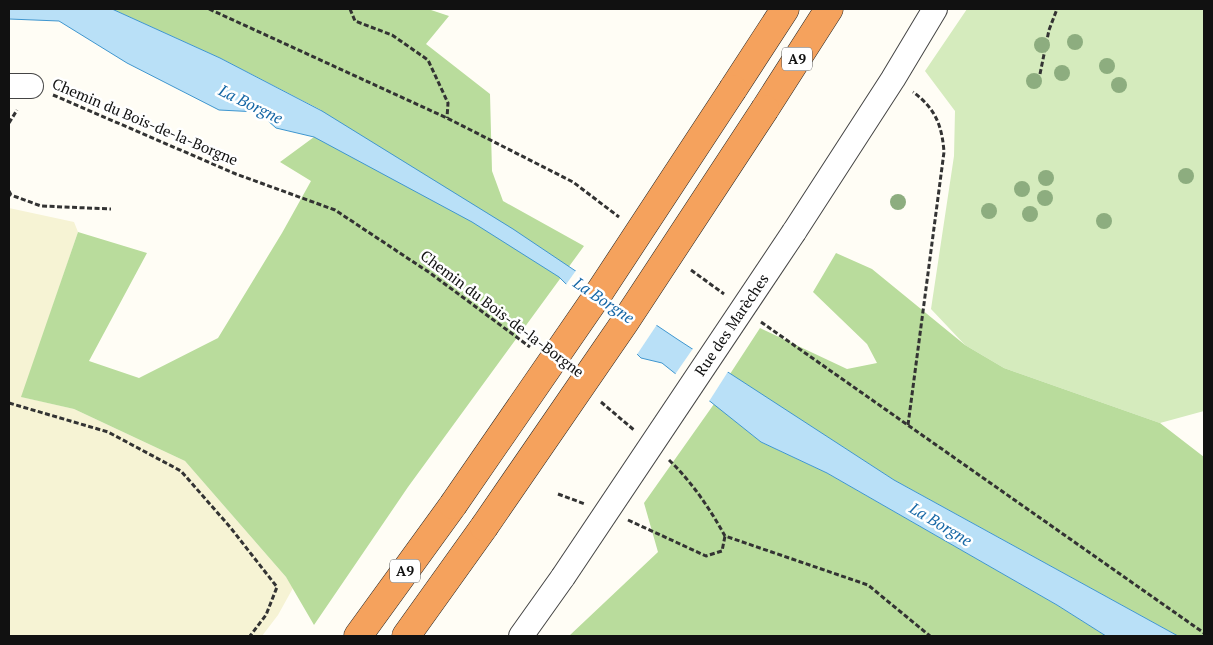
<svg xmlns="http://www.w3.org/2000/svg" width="1213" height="645" font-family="'PT Serif',serif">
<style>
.farmland{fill:#f6f3d4}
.green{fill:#d5ebbd}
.forest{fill:#b9dc9c}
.water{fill:#b9e0f7;stroke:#3f96cf}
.pier{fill:#fffdf5}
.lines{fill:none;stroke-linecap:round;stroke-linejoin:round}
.minor-casing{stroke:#444;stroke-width:26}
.motorway-casing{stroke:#222;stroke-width:29}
.path{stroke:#333;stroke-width:3;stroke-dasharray:5 2.5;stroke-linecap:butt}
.minor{stroke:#fff;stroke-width:24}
.motorway{stroke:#f5a25d;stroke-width:28}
.minor-bridge-casing{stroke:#444;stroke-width:26;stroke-linecap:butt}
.motorway-bridge-casing{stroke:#222;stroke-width:29;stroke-linecap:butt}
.minor-bridge{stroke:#fff;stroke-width:24}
.motorway-bridge{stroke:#f5a25d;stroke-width:28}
.tree{fill:#8dad7f}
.labels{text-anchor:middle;stroke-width:5;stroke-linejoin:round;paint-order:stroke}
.shield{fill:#fff;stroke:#585858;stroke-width:1}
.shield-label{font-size:14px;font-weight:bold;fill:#111}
.street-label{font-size:15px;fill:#111;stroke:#fff}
.water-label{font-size:16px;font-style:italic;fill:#1768a6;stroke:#fff}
</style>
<rect width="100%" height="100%" fill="#fffdf5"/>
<path class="farmland" d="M 9,208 L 74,222 L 78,232 L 22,397 L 74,409 L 185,461 L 286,577 L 293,588 L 278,615 L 262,636 L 9,636 Z"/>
<path class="green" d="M 967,9 L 1204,9 L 1204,411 L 1160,423 L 1004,368 L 965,345 L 931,309 L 954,156 L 955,111 L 925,71 Z"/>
<g class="forest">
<path d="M 112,9 L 428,9 L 449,16 L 426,44 L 490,94 L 492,171 L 503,201 L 584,246 L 408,487 L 314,625 L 286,577 L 185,461 L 74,409 L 21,397 L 78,232 L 147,253 L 89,361 L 139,378 L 218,338 L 282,233 L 311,181 L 280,162 L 314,137 L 321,110 L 220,58 Z"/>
<path d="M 836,253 L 872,269 L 965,345 L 1004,368 L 1160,423 L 1204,457 L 1204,636 L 1178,636 L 894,480 L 730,374 L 760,328 L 847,369 L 877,363 L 867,344 L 813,292 Z"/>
<path d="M 714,404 L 761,442 L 827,473 L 1057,605 L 1106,636 L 569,636 L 658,552 L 644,503 Z"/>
</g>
<path class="water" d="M 9,9 L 112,9 L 220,58 L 322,111 L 513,229 L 677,339 L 894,480 L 1178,636 L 1106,636 L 1057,605 L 827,473 L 761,442 L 662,363 L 641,358 L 559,277 L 472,222 L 314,137 L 276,128 L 258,112 L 219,110 L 127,63 L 59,21 L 9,19 Z"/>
<g class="pier">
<path d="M 577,269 L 658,323 L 636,356 L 565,286 Z"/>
<path d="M 694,347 L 729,370 L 708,403 L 674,376 Z"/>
</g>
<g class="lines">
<defs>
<g id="minor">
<path d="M 9,86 L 31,86"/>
<path d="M 794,232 L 893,79 L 935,9"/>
<path d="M 521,636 L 563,577"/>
</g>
<g id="motorway">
<path d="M 733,89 L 785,9"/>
<path d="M 765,109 L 829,9"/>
<path d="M 358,636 L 453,505"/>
<path d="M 406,636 L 484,527"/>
</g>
</defs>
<use href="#minor" class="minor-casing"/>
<use href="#motorway" class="motorway-casing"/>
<g class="path">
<path d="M 209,9 L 447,118 L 573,182 L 619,217"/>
<path d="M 350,9 L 355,21 L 392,35 L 428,60 L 448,103 L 447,118"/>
<path d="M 1040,74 L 1049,30 L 1057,9"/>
<path d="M 53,95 L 236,174 L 335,210 L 430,273 L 530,347"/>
<path d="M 9,123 L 17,110"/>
<path d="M 9,191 L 11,195 L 41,206 L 111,209"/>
<path d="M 691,270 L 724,294"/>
<path d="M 761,322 L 1204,633"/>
<path d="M 601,402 L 634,430"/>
<path d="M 9,403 L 108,432 L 181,471 L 230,527 L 277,587 L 266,615 L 250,636"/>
<path d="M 908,425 L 944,152 C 942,125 935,108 913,92"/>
<path d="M 669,460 C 692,482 710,509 725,536 L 868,585 L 930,636"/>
<path d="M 558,494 L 585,504"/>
<path d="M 628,520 L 706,556 L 722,551 L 725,536"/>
</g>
<use href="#minor" class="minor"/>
<use href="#motorway" class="motorway"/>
<defs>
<path id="minor-bridge" d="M 563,577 L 794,232"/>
<g id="motorway-bridge">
<path d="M 453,505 L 595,299 L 733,89"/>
<path d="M 484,527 L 625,322 L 765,109"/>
</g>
</defs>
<use href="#minor-bridge" class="minor-bridge-casing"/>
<use href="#motorway-bridge" class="motorway-bridge-casing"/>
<use href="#minor-bridge" class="minor-bridge"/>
<use href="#motorway-bridge" class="motorway-bridge"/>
</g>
<g class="tree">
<circle cx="1075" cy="42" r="8"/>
<circle cx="1042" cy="45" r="8"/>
<circle cx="1107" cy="66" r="8"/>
<circle cx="1062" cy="73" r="8"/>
<circle cx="1034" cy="81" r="8"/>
<circle cx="1119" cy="85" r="8"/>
<circle cx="1186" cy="176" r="8"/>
<circle cx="1046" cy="178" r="8"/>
<circle cx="1022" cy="189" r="8"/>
<circle cx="1045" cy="198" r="8"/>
<circle cx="898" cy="202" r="8"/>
<circle cx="989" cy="211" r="8"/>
<circle cx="1030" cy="214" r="8"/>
<circle cx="1104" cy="221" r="8"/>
</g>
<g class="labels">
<g class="shield">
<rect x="782" y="47.5" width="30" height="23" rx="4"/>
<rect x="390" y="559.5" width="30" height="23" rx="4"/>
</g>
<g class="shield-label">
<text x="797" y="64">A9</text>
<text x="405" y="576">A9</text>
</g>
<g class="street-label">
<text transform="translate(145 122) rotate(23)" y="5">Chemin du Bois-de-la-Borgne</text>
<text transform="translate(502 314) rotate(37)" y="5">Chemin du Bois-de-la-Borgne</text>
<text transform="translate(732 325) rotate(-56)" y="5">Rue des Marèches</text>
</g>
<g class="water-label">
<text transform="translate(251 104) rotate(26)" y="6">La Borgne</text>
<text transform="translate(604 300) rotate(34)" y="6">La Borgne</text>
<text transform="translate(941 524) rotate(31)" y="6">La Borgne</text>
</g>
</g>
<rect width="1213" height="645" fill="none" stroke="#111111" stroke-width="20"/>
</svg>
